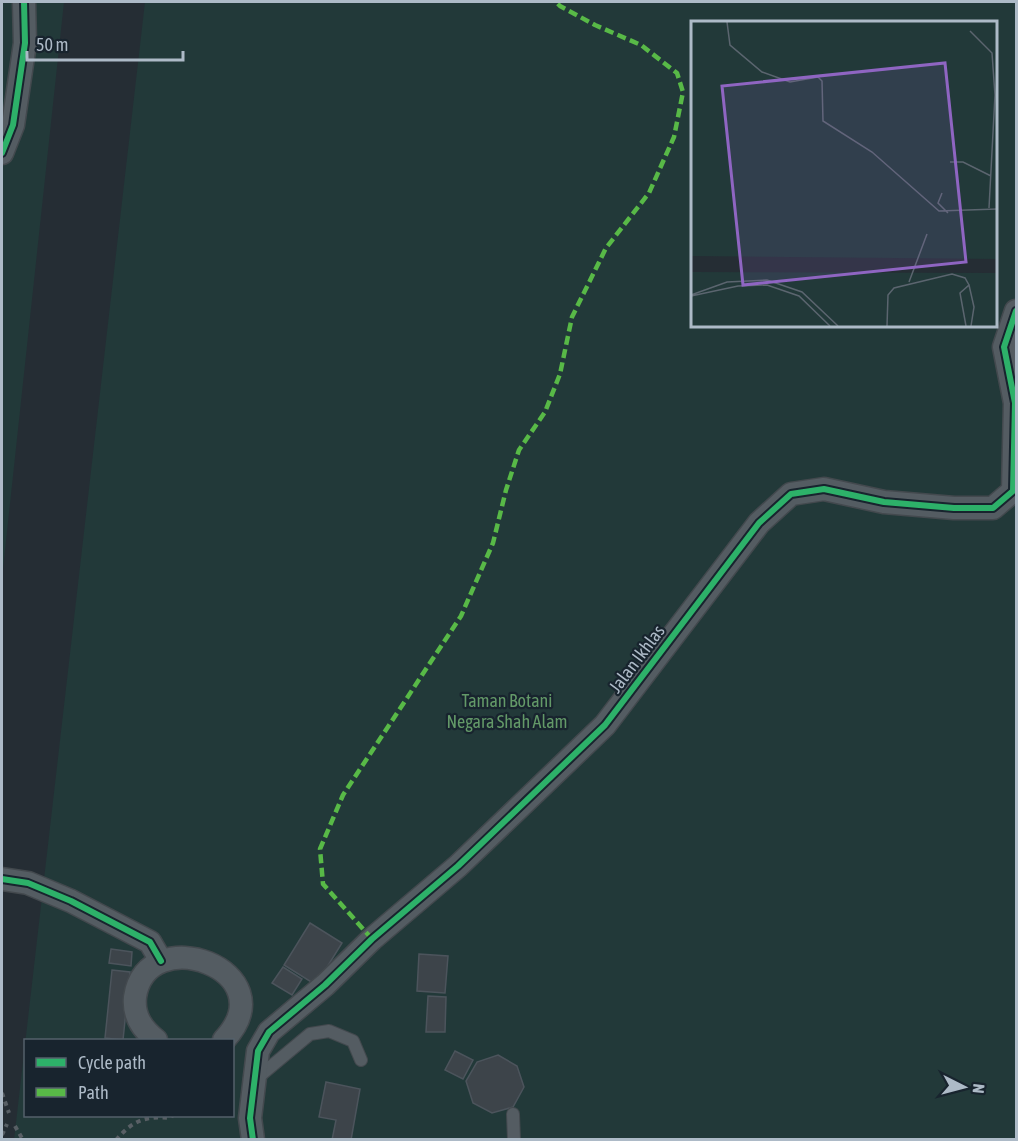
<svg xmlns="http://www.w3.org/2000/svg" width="1018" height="1141" font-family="'Asap Condensed',sans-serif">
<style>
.green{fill:#223939;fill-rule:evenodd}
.building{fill:#3d444a;stroke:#4c545c;stroke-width:1.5}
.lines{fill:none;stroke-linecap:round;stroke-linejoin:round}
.service-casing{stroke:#43494e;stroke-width:14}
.minor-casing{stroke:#43494e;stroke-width:25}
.path{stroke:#585f65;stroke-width:4;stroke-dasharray:4.5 4.5;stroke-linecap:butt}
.service{stroke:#545c62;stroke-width:12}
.minor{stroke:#545c62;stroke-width:22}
.quiet{stroke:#58b947;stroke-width:4.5;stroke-dasharray:9 4.5;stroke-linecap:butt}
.cycleway-casing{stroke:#18242e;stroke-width:10}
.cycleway{stroke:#2db169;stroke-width:6}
.labels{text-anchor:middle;stroke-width:4.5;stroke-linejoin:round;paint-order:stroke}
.street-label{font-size:18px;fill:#adbac7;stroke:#18242e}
.park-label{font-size:18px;fill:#639968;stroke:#18242e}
.inset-road{fill:none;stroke:#5b656f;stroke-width:1.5}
.view{fill:#8f65c2;fill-opacity:0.15;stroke:#8f65c2;stroke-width:3}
.inset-edge{fill:none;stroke:#adbac7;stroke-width:3}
</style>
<rect width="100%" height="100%" fill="#252d34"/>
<g class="green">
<path d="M 2,2 L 64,2 L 2,578 Z"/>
<path d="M 145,2 L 1016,2 L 1016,1139 L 14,1140 ZM 692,22 L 996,22 L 996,326 L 692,326 ZM 26,1040 L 232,1040 L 232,1116 L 26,1116 Z"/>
</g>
<g class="building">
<path d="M 310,923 L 342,943 L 316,985 L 284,965 Z"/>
<path d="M 111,949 L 132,952 L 131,966 L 109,963 Z"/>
<path d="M 419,954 L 448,956 L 445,993 L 417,991 Z"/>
<path d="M 283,967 L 302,979 L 292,995 L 272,983 Z"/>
<path d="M 112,970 L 130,972 L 123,1040 L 105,1038 Z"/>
<path d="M 428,996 L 446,997 L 445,1032 L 426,1032 Z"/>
<path d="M 455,1051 L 473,1060 L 463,1079 L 445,1070 Z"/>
<path d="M 498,1055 L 517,1066 L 524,1087 L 513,1107 L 492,1113 L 473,1103 L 466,1081 L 477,1062 Z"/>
<path d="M 326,1082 L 360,1089 L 351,1140 L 332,1140 L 336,1120 L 319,1117 Z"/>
</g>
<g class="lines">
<defs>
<g id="service">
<path d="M 256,1079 L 310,1034 L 329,1031 L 353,1041 L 361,1060"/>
<path d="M 513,1114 L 514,1140"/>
</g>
<g id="minor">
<path d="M 2,153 L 13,125 L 25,43 L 24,2"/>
<path d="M 2,879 L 28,883 L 71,901 L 150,942 L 161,961"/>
<path d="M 156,1040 C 142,1029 133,1016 135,997 C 146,919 289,970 224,1040"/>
<path d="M 253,1140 L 250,1118 L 258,1051 L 269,1032 L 325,985 L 372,939 L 458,866 L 605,725 L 759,523 L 791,494 L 824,489 L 884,502 L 954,508 L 993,508 L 1013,491 L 1015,403 L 1004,347 L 1016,311"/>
</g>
</defs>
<use href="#service" class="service-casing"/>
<use href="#minor" class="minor-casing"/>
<g class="path">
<path d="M 2,1093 L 9,1113"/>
<path d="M 15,1126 L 23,1140"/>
<path d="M 2,1135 L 7,1124"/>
<path d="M 116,1140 C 133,1120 145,1116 171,1118 L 172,1116"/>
</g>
<use href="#service" class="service"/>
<use href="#minor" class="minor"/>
<path class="quiet" d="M 372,939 L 323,884 L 320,849 L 343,795 L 461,616 L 493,543 L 506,490 L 519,450 L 545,412 L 560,374 L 572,317 L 606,248 L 649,193 L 674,137 L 683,92 L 677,73 L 641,45 L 595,25 L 560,6 L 556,2"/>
<defs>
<g id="cycleway">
<path d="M 2,153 L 13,125 L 25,43 L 24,2"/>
<path d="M 2,879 L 28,883 L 71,901 L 150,942 L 161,961"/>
<path d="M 253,1140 L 250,1118 L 258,1051 L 269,1032 L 325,985 L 372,939 L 458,866 L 605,725 L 759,523 L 791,494 L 824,489 L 884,502 L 954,508 L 993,508 L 1013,491 L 1015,403 L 1004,347 L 1016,311"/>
</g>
</defs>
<use href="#cycleway" class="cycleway-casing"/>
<use href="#cycleway" class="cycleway"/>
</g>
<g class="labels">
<g class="street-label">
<text transform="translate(637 659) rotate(-53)" y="6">Jalan Ikhlas</text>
</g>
<g class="park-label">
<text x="507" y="707">Taman Botani<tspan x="507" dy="21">Negara Shah Alam</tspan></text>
</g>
</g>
<g transform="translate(691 21)">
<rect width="306" height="306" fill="#252d34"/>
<path d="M 0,1 L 306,1 L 306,238 L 0,235 ZM 0,251 L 306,252 L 306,305 L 0,305 Z" fill="#223939"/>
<path class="inset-road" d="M 36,1 L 39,24 L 71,51 L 99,61 L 127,56 L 131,60 L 132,100 L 181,131 L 248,190 L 306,188M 279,10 L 301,32 L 304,74 L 298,187M 259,141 L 272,141 L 300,155M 251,172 L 247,182 L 257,192M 218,261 L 236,213M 278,264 L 283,286 L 280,305M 0,274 L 36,261 L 76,259 L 111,271 L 147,305M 0,275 L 47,265 L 76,264 L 108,275 L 139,305M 196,305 L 197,274 L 203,267 L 261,253 L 274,257 L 278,264 L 269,272 L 275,305"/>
<path class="view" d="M 254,42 L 275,241 L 52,264 L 31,65 Z"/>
<rect width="306" height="306" class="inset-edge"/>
</g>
<rect width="1018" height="1141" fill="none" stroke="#adbac7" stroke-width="6"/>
<rect x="24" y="1039" width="210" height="78" fill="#18242e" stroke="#54606b" stroke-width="1.5"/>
<rect x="36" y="1058" width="30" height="9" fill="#2db169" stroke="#54606b" stroke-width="1.5"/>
<text x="78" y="1069" font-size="18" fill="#adbac7">Cycle path</text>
<rect x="36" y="1088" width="30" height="9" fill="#58b947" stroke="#54606b" stroke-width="1.5"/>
<text x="78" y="1099" font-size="18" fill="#adbac7">Path</text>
<g transform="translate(964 1087) rotate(96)" stroke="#18242e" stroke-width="4.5" paint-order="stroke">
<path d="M0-4.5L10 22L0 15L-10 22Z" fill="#adbac7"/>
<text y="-9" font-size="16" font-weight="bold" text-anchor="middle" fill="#adbac7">N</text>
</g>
<path d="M27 51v9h156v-9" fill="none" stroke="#adbac7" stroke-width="3"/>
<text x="36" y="51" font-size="18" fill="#adbac7" stroke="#18242e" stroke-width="4.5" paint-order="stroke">50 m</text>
</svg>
